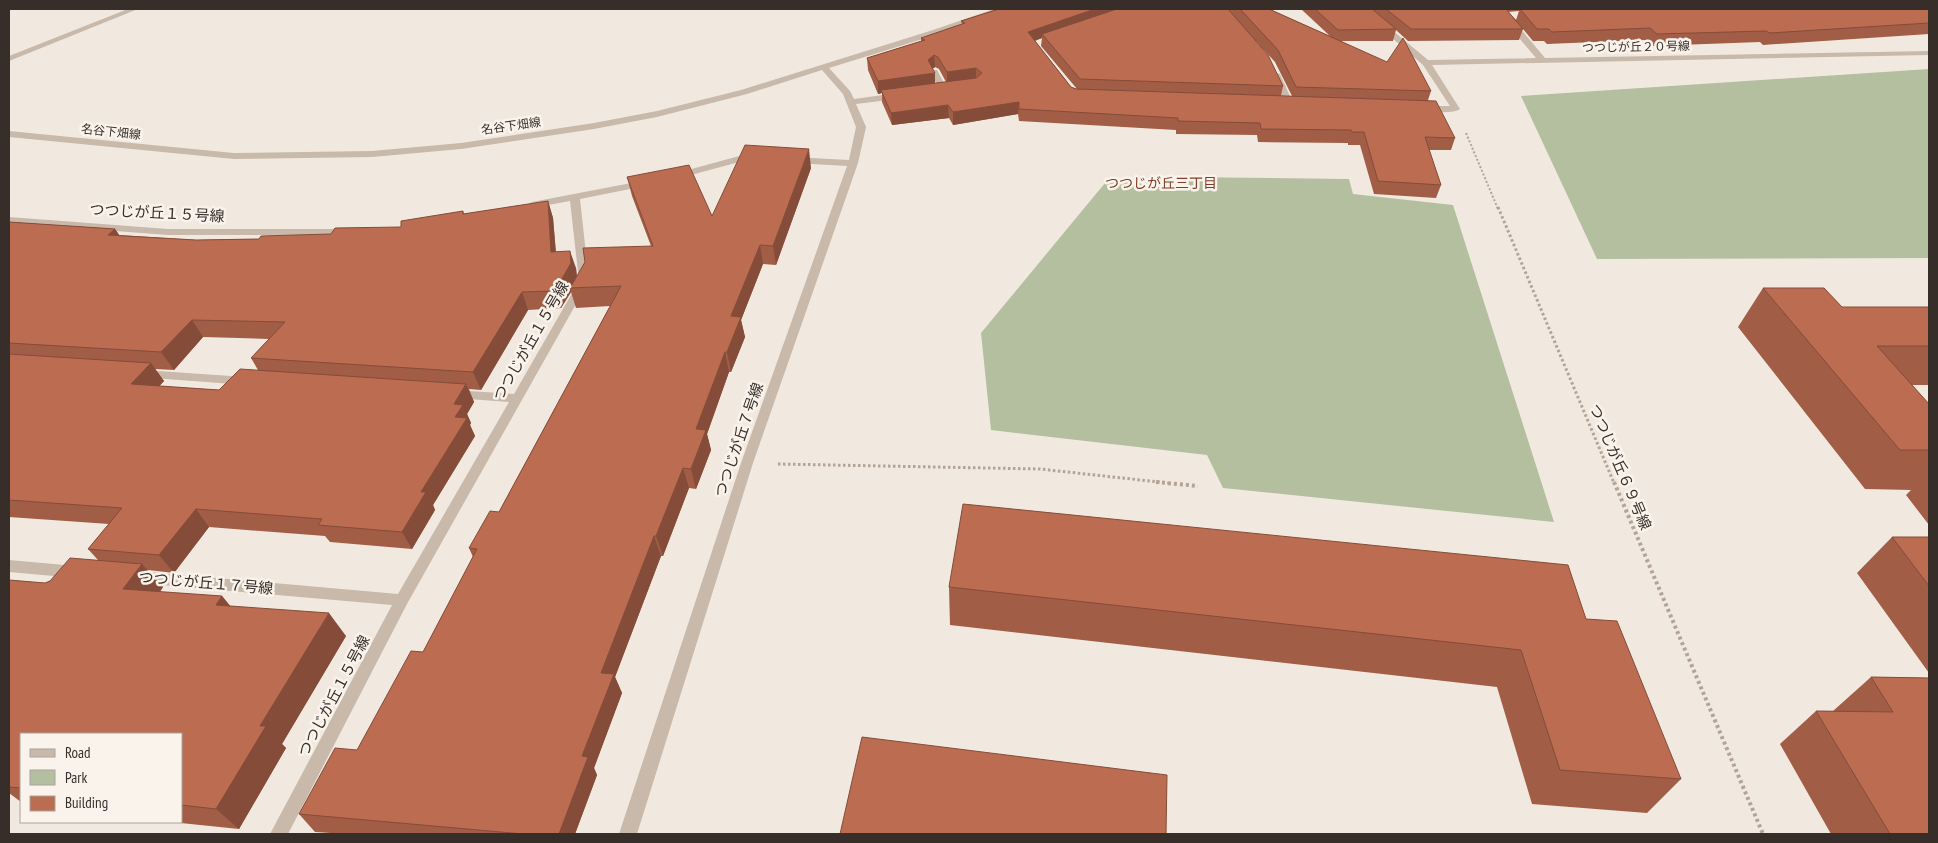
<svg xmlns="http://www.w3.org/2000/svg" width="1938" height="843" font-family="'PT Sans Narrow','Noto Sans JP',sans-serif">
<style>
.green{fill:#b4bfa0}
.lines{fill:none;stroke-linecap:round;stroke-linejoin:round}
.path-far2{stroke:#b4a396;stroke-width:2;stroke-dasharray:2 2;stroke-linecap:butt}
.path-far1{stroke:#b4a396;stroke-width:3;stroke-dasharray:2.5 2.5;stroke-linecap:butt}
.path{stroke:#b4a396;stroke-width:4;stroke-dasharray:3 3;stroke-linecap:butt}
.minor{fill:#c8b9ab;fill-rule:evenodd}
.wall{fill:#a25d46;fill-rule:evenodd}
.shaded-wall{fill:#844c39}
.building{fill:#bc6c51;stroke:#844c39}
.labels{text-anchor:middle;stroke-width:5;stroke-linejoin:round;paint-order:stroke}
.far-street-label{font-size:12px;fill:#372e2a;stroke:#f9f3eb}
.far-neighbourhood-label{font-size:14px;fill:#7f3f29;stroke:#f9f3eb}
.street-label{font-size:15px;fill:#372e2a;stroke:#f9f3eb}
</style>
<rect width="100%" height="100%" fill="#f1e9df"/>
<g class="green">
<path d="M 1929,69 L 1929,258 L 1597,259 L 1521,96 Z"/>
<path d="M 1179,177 L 1349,179 L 1353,194 L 1453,205 L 1554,522 L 1223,488 L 1207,455 L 991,430 L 981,333 L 1105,183 Z"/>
</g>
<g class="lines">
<path class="path-far2" d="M 1466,133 L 1498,209"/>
<g class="path-far1">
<path d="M 1498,207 L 1614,483"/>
<path d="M 778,464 L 1040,469 L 1168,483"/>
</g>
<g class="path">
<path d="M 1156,482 L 1198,486"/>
<path d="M 1614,482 L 1763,834"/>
</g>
<g class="minor">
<path d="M 128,9 L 138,9 L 9,61 L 9,56 Z"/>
<path d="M 994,9 L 1005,9 L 939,34 L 829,68 L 850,91 L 854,99 L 897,93 L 901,96 L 897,99 L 856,104 L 866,127 L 858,163 L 753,463 L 637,834 L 619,834 L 741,463 L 847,166 L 793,163 L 788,160 L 793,157 L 849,160 L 856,127 L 843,94 L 822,70 L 747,94 L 657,117 L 594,129 L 461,149 L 372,157 L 234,159 L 9,137 L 9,131 L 234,153 L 372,151 L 461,143 L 594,123 L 657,111 L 741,90 L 933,30 Z"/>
<path d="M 1359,9 L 1367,9 L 1428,60 L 1536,58 L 1503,19 L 1491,9 L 1500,9 L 1509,15 L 1545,58 L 1929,51 L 1929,55 L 1432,65 L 1460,109 C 1454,114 1427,113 1421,108 L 1422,106 L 1450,106 L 1423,65 Z"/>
<path d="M 931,70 L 937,70 L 948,90 L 947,92 L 941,92 L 930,72 Z"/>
<path d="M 1273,72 L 1280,74 L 1293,103 L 1292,105 L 1286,105 L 1285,103 L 1272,74 Z"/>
<path d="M 743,155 L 756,155 L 761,158 L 756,161 L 743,161 L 676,179 L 671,176 L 673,174 Z"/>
<path d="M 647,180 L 652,183 L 650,185 L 580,199 L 589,281 L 407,604 L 288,834 L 270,834 L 392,605 L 138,583 L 133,581 L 131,577 L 133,573 L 138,571 L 398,594 L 509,402 L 455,398 L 449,394 L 455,390 L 514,394 L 579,281 L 570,201 L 532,208 L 527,205 L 532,202 Z"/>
<path d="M 9,217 L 168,229 L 350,229 L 355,232 L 350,235 L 168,235 L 9,223 Z"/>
<path d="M 143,370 L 246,377 L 252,381 L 246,385 L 139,377 L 137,374 Z"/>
<path d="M 9,560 L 76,566 L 81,568 L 83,572 L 81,576 L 76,578 L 9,572 Z"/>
</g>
</g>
<g class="wall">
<path d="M 999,9 L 1269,9 L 1330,36 L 1301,9 L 1929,9 L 1929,34 L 1763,45 L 1760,42 L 1652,46 L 1644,40 L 1547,44 L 1544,41 L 1533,41 L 1523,29 L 1519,40 L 1408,41 L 1396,30 L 1393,41 L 1341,41 L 1431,91 L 1428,100 L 1455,138 L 1451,150 L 1429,150 L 1441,185 L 1436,198 L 1374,194 L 1360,145 L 1348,145 L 1348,143 L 1258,142 L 1257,135 L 1176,134 L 1176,130 L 1019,121 L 1018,114 L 953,125 L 949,118 L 892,125 L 882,102 L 882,93 L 878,94 L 868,70 L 867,58 L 921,41 L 921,38 L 962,24 L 961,21 ZM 1519,11 L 1516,20 L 1508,12 ZM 1235,18 L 1275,62 L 1292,96 L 1281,96 L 1283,86 ZM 1042,38 L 1041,46 L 1077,89 L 1071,87 L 1035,41 ZM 935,67 L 939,69 L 946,82 L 935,83 L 932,69 Z"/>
<path d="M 811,168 L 776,265 L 763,264 L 741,320 L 745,337 L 731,372 L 729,372 L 707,434 L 711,450 L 696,489 L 689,488 L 663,556 L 661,556 L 615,677 L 622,693 L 594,768 L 597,775 L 575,834 L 346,834 L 315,832 L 299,814 L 357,750 L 423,652 L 473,557 L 469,548 L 499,512 L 610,306 L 576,308 L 571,292 L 561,308 L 528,310 L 481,390 L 469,389 L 474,402 L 467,414 L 471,423 L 470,425 L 475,436 L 433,505 L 435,510 L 412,549 L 330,542 L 325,536 L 209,527 L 174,573 L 148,570 L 163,587 L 160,592 L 222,596 L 230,606 L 346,636 L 282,744 L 286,748 L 239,829 L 171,822 L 181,822 L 181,734 L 21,734 L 21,802 L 9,793 L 9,580 L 45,583 L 98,560 L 88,549 L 109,524 L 9,517 L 9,222 L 115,229 L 119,235 L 196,240 L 259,239 L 331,234 L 401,227 L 463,211 L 464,214 L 548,201 L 553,218 L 556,252 L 576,268 L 577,276 L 651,246 L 632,196 L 627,177 L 712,216 ZM 203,337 L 269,339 L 251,358 L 258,370 L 219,390 L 159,386 L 164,381 L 155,369 L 174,370 Z"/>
<path d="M 1763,288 L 1842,307 L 1929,307 L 1929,385 L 1912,385 L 1929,404 L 1929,525 L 1906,495 L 1911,490 L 1865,489 L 1738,327 Z"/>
<path d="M 1892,537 L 1929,537 L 1929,673 L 1857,573 Z"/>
<path d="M 949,587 L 1586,619 L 1681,779 L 1647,813 L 1532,804 L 1497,687 L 950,625 Z"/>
<path d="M 1871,677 L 1929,678 L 1929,834 L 1831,834 L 1780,744 L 1816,711 L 1833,711 Z"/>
</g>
<g class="shaded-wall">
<path d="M 1095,9 L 1127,9 L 1042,34 L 1042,38 L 1027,43 L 1028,32 Z"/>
<path d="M 934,55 L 935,67 L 928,72 L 928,60 Z"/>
<path d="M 976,68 L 976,80 L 947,84 L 947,72 Z"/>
<path d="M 935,73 L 935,86 L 881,90 L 882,93 L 878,94 L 878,81 Z"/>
<path d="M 1019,102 L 1018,114 L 953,125 L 953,112 Z"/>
<path d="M 948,105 L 949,118 L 892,125 L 891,113 Z"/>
<path d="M 809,149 L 811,168 L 776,265 L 773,246 Z"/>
<path d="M 548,201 L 553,218 L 557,269 L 551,252 Z"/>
<path d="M 115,229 L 127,246 L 108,235 Z"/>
<path d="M 760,245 L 763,264 L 741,320 L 745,337 L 731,372 L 727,352 L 731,316 Z"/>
<path d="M 570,251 L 576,268 L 577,281 L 570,288 L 571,292 L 561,308 L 555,291 Z"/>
<path d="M 522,292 L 528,310 L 481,390 L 473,372 Z"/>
<path d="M 192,320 L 203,337 L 174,370 L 161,352 Z"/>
<path d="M 725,352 L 729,372 L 707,434 L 711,450 L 696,489 L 691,469 L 696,429 Z"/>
<path d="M 151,363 L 164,381 L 145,402 L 131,384 Z"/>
<path d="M 466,384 L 474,402 L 467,414 L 471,423 L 470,425 L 475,436 L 433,505 L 435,510 L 412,549 L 402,532 L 455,417 L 454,404 Z"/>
<path d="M 683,468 L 689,488 L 663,556 L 656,536 Z"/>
<path d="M 196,509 L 209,527 L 174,573 L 159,555 Z"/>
<path d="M 654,536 L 661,556 L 615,677 L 622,693 L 594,768 L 597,775 L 575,834 L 559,834 L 582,756 L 601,673 Z"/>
<path d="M 142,564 L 163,587 L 145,612 L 123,589 Z"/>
<path d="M 222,596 L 241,619 L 216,605 Z"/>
<path d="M 329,613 L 346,636 L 282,744 L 286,748 L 239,829 L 216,809 L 260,726 Z"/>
</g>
<g class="building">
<path d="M 999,9 L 1095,9 L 1028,32 L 1071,87 L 1076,89 L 1436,101 L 1455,138 L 1425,137 L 1441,185 L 1378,181 L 1364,132 L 1352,132 L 1351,130 L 1261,129 L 1260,123 L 1178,121 L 1178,118 L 1019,109 L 1019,102 L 953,112 L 948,105 L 891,113 L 881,90 L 976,78 L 982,73 L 976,68 L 947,72 L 938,57 L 934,55 L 928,60 L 935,73 L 878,81 L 867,58 L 925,40 L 921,38 L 965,23 L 961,21 Z"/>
<path d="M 1117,9 L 1228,9 L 1268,55 L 1283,86 L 1080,79 L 1042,34 Z"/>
<path d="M 1240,9 L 1269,9 L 1387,62 L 1403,38 L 1431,91 L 1296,87 L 1278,50 Z"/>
<path d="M 1315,9 L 1372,9 L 1396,29 L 1338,30 Z"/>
<path d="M 1386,9 L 1506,9 L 1523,29 L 1411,29 Z"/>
<path d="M 1520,9 L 1929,9 L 1929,23 L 1770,33 L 1766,31 L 1657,34 L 1650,28 L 1552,32 L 1549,29 L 1537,29 Z"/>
<path d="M 745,145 L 809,149 L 773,246 L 760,245 L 731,316 L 741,317 L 727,352 L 725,352 L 696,429 L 706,430 L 691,469 L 683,468 L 656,536 L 654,536 L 601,673 L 614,674 L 582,756 L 588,757 L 559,834 L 523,834 L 299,814 L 335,748 L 357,750 L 411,651 L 423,652 L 477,549 L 469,548 L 490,511 L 499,512 L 621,286 L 570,288 L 585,262 L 583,248 L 653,246 L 627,177 L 689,165 L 712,216 Z"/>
<path d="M 548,201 L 551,252 L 570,251 L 571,263 L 555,291 L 522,292 L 473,372 L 251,358 L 285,322 L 192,320 L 161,352 L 9,343 L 9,222 L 115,229 L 108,235 L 196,240 L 259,239 L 261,236 L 331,234 L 335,228 L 401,227 L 401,221 L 463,211 L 463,214 Z"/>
<path d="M 1763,288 L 1824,288 L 1842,307 L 1929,307 L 1929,346 L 1877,346 L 1929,404 L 1929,450 L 1900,450 Z"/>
<path d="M 9,354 L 151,363 L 131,384 L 219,390 L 240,369 L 466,384 L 454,404 L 463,405 L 455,417 L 467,418 L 421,492 L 426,492 L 402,532 L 318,525 L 322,519 L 196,509 L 159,555 L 88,549 L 122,508 L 9,500 Z"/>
<path d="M 963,504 L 1568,565 L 1586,619 L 1617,621 L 1681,779 L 1560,770 L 1521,650 L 949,587 Z"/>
<path d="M 1892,537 L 1929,537 L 1929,586 Z"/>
<path d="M 70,558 L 142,564 L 123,589 L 222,596 L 216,605 L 329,613 L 260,726 L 266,726 L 216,809 L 181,805 L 181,734 L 21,734 L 21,788 L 9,787 L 9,775 L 10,773 L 9,773 L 9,580 L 45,583 L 50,581 Z"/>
<path d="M 1871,677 L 1929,678 L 1929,834 L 1890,834 L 1816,711 L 1893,712 Z"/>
<path d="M 862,737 L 1167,775 L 1166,834 L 840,834 Z"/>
</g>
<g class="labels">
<g class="far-street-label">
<text transform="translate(1636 47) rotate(-1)" y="4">つつじが丘２０号線</text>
<text transform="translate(511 126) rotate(-8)" y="4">名谷下畑線</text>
<text transform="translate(111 132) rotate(6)" y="4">名谷下畑線</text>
</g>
<g class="far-neighbourhood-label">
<text x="1161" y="188">つつじが丘三丁目</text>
</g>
<g class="street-label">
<text transform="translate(157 213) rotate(3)" y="5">つつじが丘１５号線</text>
<text transform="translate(531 341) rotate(-60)" y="5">つつじが丘１５号線</text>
<text transform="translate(739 440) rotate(-71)" y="5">つつじが丘７号線</text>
<text transform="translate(1620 467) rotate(67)" y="5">つつじが丘６９号線</text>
<text transform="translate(206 583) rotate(5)" y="5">つつじが丘１７号線</text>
<text transform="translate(334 696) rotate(-62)" y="5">つつじが丘１５号線</text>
</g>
</g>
<rect width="1938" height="843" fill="none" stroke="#372e2a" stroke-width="20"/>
<rect x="20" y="733" width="162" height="90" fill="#f9f3eb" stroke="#aba49e"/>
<rect x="30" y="749" width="25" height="8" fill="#c8b9ab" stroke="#aba49e"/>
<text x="65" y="758" font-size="15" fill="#372e2a">Road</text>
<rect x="30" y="770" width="25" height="15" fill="#b4bfa0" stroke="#aba49e"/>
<text x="65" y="783" font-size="15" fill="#372e2a">Park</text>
<rect x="30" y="796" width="25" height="15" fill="#bc6c51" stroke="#aba49e"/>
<text x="65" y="808" font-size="15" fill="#372e2a">Building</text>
</svg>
